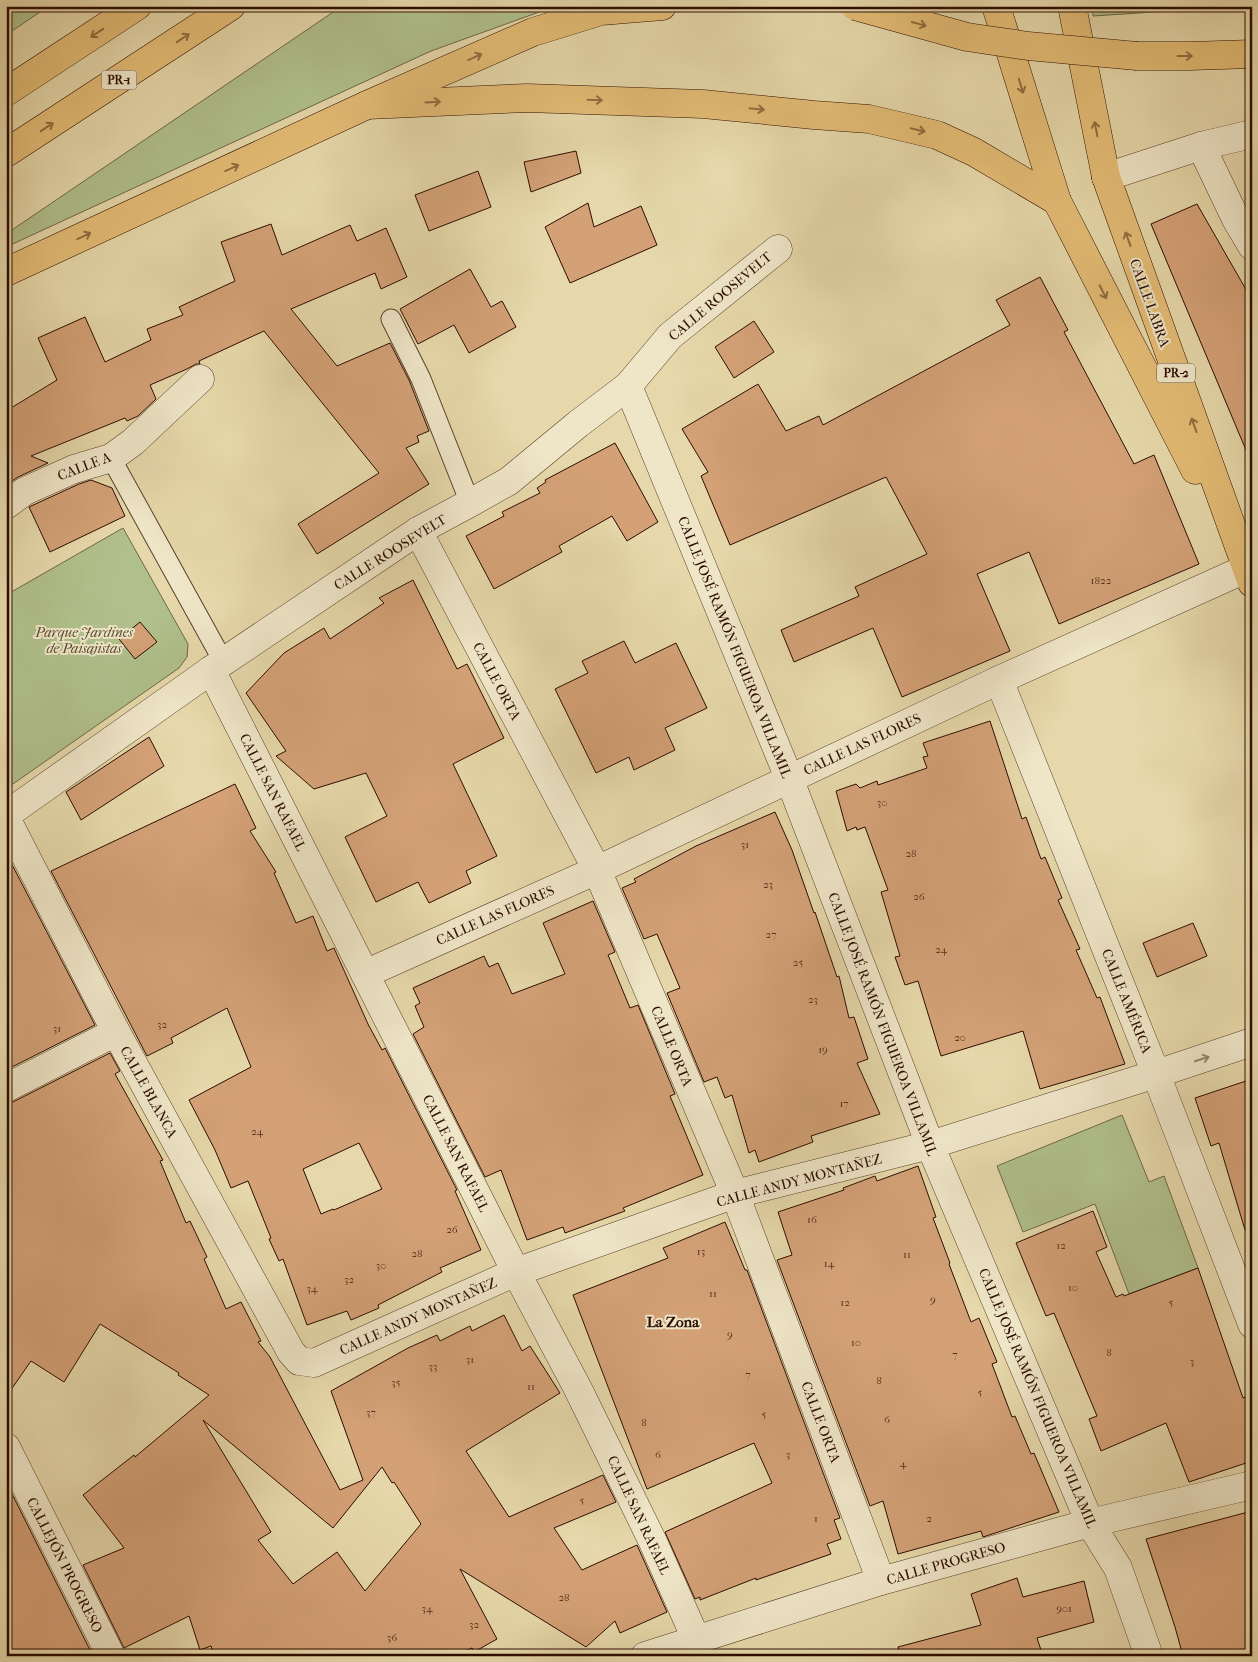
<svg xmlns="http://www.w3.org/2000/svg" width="1258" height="1662" font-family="'IM FELL French Canon',serif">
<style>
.green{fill:#b0c08c;stroke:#6e6646}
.building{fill:#d4a177;stroke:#2c0c00;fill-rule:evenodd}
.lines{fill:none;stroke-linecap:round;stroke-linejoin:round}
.lane-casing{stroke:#5a3f2a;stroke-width:21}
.street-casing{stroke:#5a3f2a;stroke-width:29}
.primary-casing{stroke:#2c0c00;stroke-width:29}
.highway-casing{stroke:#2c0c00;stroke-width:29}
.lane{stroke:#efe6c8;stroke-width:19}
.street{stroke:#efe6c8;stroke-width:28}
.primary{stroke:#e3bc75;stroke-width:28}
.highway{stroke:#e3bc75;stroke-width:28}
.highway-bridge-casing{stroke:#2c0c00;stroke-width:29;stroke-linecap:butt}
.highway-bridge{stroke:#e3bc75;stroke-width:28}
.oneway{stroke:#916d40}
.oneway2{stroke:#97846e}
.labels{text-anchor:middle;stroke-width:4;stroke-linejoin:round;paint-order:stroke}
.number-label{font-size:11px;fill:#56311e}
.shield{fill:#efe6c8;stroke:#664d3c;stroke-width:1}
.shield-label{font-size:12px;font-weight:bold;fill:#2c0c00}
.street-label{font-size:14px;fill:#2c0c00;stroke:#efe6c8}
.park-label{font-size:14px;font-style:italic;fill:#5a4b31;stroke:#efe6c8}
.neighbourhood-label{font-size:15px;font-weight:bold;fill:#2c0c00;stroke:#efe6c8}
</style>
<rect width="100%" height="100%" fill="#e6d8aa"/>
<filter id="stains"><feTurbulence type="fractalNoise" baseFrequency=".004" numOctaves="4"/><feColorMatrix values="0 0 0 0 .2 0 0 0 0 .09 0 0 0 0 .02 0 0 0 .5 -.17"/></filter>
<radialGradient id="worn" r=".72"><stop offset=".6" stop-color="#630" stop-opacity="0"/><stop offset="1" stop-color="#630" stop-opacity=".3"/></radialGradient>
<g class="green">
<path d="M 6,6 L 49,6 L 6,35 Z"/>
<path d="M 342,6 L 556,6 L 431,51 L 6,247 L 6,234 Z"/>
<path d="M 1092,6 L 1245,6 L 1093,16 Z"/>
<path d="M 123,528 L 188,644 L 187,657 L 179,668 L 10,786 L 6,781 L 6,595 Z"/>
<path d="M 1122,1115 L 1149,1182 L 1164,1176 L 1198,1268 L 1129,1294 L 1095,1204 L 1023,1232 L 997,1166 Z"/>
</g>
<g class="building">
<path d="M 576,151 L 581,173 L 531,192 L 524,162 Z"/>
<path d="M 478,171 L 491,207 L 429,231 L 415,195 Z"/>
<path d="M 588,203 L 594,227 L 641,206 L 657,245 L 570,283 L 545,227 Z"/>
<path d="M 1197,204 L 1252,300 L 1251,462 L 1151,224 Z"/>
<path d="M 271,224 L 282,255 L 350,225 L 357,241 L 386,228 L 407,277 L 381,289 L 375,273 L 291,309 L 337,366 L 390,343 L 409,380 L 429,431 L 417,436 L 419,442 L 406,448 L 429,484 L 317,554 L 298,524 L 379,473 L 264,331 L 199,361 L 200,364 L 196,364 L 187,369 L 150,385 L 156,399 L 138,416 L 127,421 L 125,418 L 31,456 L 48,463 L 18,477 L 6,485 L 6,411 L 57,380 L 38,338 L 85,317 L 105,362 L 151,340 L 147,329 L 183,315 L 179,307 L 235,281 L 221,242 Z"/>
<path d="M 470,269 L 491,307 L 502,301 L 516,327 L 469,353 L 454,325 L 418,344 L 400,309 Z"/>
<path d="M 1040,277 L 1068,330 L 1064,332 L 1134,464 L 1154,455 L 1199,564 L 1059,624 L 1029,552 L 977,574 L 1010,651 L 902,697 L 873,628 L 794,662 L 781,630 L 859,596 L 855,587 L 927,554 L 886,477 L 730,545 L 701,476 L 708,472 L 682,429 L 758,384 L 786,431 L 819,416 L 823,425 L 1010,325 L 996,300 Z"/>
<path d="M 754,321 L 774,352 L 734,378 L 715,347 Z"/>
<path d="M 615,443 L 658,522 L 627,541 L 612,516 L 559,546 L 562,552 L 494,589 L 466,536 L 504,516 L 502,512 L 540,493 L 537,488 L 546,482 L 545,480 Z"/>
<path d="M 91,480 L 112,488 L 125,516 L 50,552 L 29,507 L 79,484 Z"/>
<path d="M 413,580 L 457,669 L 467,664 L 504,738 L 453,764 L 497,856 L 466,871 L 471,883 L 429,903 L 418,882 L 376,902 L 345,837 L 387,816 L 366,773 L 314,789 L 276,756 L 286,751 L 246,693 L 284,653 L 324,628 L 330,639 L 384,603 L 379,598 Z"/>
<path d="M 140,622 L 157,642 L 135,659 L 119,639 Z"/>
<path d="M 624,641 L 635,663 L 676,643 L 707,708 L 665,728 L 675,750 L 634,770 L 629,757 L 596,773 L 555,689 L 588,673 L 582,661 Z"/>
<path d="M 990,721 L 1022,819 L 1026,817 L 1041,859 L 1045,857 L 1062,898 L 1058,900 L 1080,949 L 1076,950 L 1097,998 L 1100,997 L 1125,1064 L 1040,1089 L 1023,1031 L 941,1056 L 918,981 L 905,985 L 895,957 L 900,956 L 881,892 L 888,890 L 865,827 L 857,830 L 856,827 L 847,831 L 836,791 L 856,784 L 860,788 L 877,781 L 878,785 L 927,768 L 923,757 L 928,756 L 923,743 Z"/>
<path d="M 149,737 L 164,766 L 81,820 L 66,792 Z"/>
<path d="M 235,784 L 256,828 L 250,831 L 276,872 L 274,873 L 296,923 L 313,916 L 327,951 L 334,948 L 368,1024 L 382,1050 L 385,1048 L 457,1190 L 455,1191 L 481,1250 L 440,1268 L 442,1272 L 378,1305 L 379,1308 L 351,1320 L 347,1311 L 307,1325 L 283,1259 L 279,1261 L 269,1239 L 271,1238 L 248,1181 L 231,1188 L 215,1150 L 189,1100 L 251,1067 L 227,1008 L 171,1038 L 173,1043 L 147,1056 L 51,871 ZM 359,1143 L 382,1189 L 334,1210 L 333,1209 L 321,1214 L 303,1169 Z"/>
<path d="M 775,812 L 792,850 L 814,913 L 815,912 L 837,977 L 839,976 L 849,1018 L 854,1017 L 868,1059 L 857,1063 L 880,1114 L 811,1136 L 813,1142 L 759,1162 L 755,1150 L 749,1153 L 732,1095 L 725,1098 L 717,1077 L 704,1082 L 667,993 L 680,988 L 657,934 L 644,939 L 622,888 L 636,882 L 634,879 L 696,846 Z"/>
<path d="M 6,853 L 95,1025 L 6,1070 Z"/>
<path d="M 593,901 L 615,952 L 608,955 L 630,1008 L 638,1005 L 675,1094 L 670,1096 L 703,1175 L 623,1208 L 625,1211 L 565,1233 L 563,1227 L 527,1240 L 501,1170 L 485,1177 L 413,1034 L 424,1027 L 415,1006 L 420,1003 L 413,988 L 484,956 L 489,967 L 498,963 L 512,994 L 565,974 L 543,923 Z"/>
<path d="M 1193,923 L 1207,956 L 1157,977 L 1143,943 Z"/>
<path d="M 110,1053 L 120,1071 L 115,1074 L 163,1160 L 160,1161 L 186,1223 L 190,1221 L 207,1257 L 204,1259 L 226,1309 L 241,1302 L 261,1341 L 258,1342 L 270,1357 L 340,1490 L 363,1480 L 331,1391 L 408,1348 L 437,1335 L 440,1341 L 470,1326 L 472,1331 L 504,1315 L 522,1351 L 530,1346 L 560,1393 L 466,1451 L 509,1517 L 603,1475 L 616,1502 L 554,1528 L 582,1570 L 637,1545 L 667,1612 L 620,1633 L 615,1621 L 586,1647 L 460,1569 L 497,1639 L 474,1652 L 472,1648 L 453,1656 L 214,1656 L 211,1646 L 200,1650 L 189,1616 L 124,1648 L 83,1565 L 124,1548 L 83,1495 L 134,1455 L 135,1457 L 209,1395 L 178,1375 L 179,1373 L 100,1324 L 64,1382 L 31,1361 L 6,1397 L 6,1103 L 13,1102 ZM 203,1420 L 333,1528 L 382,1467 L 392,1483 L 394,1482 L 421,1524 L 365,1591 L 337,1552 L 293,1584 L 258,1540 L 271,1532 Z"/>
<path d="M 1252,1079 L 1252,1229 L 1245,1230 L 1219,1143 L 1211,1146 L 1195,1098 Z"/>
<path d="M 918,1166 L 936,1217 L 933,1218 L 950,1263 L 949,1264 L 971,1322 L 979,1318 L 997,1362 L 992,1364 L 1012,1417 L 1015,1416 L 1031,1454 L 1034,1453 L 1059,1512 L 983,1537 L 981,1531 L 898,1554 L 883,1501 L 870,1506 L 777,1260 L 792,1255 L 778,1212 L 844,1190 L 843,1188 L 875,1176 L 877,1181 Z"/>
<path d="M 1093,1211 L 1107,1247 L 1096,1252 L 1116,1297 L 1123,1294 L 1124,1296 L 1198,1268 L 1243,1398 L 1252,1395 L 1252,1461 L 1189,1482 L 1166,1423 L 1101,1451 L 1089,1419 L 1097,1416 L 1054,1313 L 1046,1316 L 1016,1243 Z"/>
<path d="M 725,1222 L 745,1270 L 747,1270 L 840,1518 L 834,1520 L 841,1539 L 827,1544 L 831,1554 L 756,1580 L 756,1578 L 700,1600 L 700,1597 L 695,1599 L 665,1532 L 772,1483 L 754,1443 L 647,1489 L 573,1295 L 668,1258 L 663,1248 Z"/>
<path d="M 6,1482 L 93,1656 L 6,1656 Z"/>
<path d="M 1252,1511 L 1252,1656 L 1183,1656 L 1175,1627 L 1146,1539 Z"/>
<path d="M 1017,1578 L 1023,1597 L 1084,1581 L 1094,1622 L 1037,1638 L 1043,1656 L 900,1656 L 898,1647 L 981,1625 L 971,1594 Z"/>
</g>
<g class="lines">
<defs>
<g id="lane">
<path d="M 391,319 L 421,379 L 470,503"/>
<path d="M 111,458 L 223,661"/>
</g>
<g id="street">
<path d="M 1201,146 L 1236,219 L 1252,246"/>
<path d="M 1106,177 L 1201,146 L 1252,134"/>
<path d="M 628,386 L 789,778 L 930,1145 L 1090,1523 L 1118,1568 L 1149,1656"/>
<path d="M 6,505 L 25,491 L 74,469 L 111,458 L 133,442 L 200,379"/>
<path d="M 418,531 L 597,870 L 735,1194 L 881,1581"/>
<path d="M 211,670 L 516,1272 L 578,1389 L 653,1542 L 696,1639"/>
<path d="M 999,680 L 1156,1074 L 1252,1324"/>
<path d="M 6,815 L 211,670 L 418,531 L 470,503 L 509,481 L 578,424 L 628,386 L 670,336 L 778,249"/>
<path d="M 6,818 L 116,1032 L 291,1352 L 299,1361 L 314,1363 L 516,1272 L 735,1194 L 930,1145 L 1156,1074 L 1252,1042"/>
<path d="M 365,974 L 597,870 L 999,680 L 1252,566"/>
<path d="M 6,1088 L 116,1032"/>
<path d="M 6,1447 L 111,1656"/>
<path d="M 645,1656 L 881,1581 L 1090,1523 L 1252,1485"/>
</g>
<g id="primary">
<path d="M 1106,177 L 1252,583"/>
<path d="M 1057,201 L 1195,470"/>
</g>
<g id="highway">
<path d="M 996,6 L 1057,201"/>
<path d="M 1072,6 L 1106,177"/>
<path d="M 1137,56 L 1190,56 L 1252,54"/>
<path d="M 6,92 L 137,6"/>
<path d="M 367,105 L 527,98 L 703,104 L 814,115 L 869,119 L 937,135 L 974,152 L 1057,201"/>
<path d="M 6,153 L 231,6"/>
<path d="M 6,272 L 367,105 L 533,32 L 601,11 L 662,6"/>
</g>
</defs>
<use href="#lane" class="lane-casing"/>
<use href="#street" class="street-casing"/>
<use href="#primary" class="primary-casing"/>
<use href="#highway" class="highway-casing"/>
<use href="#lane" class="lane"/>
<use href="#street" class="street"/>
<use href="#primary" class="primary"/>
<use href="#highway" class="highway"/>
<defs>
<path id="highway-bridge" d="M 855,6 L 967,37 L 1028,46 L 1137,56"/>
</defs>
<use href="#highway-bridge" class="highway-bridge-casing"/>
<use href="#highway-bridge" class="highway-bridge"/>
</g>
<defs><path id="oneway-shaft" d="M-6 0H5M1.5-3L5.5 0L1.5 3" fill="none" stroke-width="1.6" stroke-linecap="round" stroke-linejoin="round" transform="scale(1.25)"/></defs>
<g class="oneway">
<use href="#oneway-shaft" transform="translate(919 24) rotate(15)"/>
<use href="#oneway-shaft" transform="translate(97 33) rotate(147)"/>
<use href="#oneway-shaft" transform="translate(183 38) rotate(-34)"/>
<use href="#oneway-shaft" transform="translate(1185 56)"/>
<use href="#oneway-shaft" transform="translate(475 57) rotate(-24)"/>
<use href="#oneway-shaft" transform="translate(1021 86) rotate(73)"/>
<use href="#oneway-shaft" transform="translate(595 100) rotate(2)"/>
<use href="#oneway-shaft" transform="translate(433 102) rotate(-3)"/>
<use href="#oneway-shaft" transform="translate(757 109) rotate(6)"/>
<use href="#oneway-shaft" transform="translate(47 127) rotate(-33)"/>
<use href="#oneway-shaft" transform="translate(1096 129) rotate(-101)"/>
<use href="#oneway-shaft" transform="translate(918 130) rotate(13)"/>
<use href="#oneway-shaft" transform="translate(232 168) rotate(-25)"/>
<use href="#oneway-shaft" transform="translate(84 236) rotate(-25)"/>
<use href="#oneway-shaft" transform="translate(1128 239) rotate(-110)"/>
<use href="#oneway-shaft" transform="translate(1103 292) rotate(63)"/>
<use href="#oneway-shaft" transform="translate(1194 425) rotate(-110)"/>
</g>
<use class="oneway2" href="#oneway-shaft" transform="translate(1202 1059) rotate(-18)"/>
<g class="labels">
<g class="number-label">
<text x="1101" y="584">1822</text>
<text x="882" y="806">30</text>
<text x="745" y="848">31</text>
<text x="911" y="857">28</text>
<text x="768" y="888">23</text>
<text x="919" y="900">26</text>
<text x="771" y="938">27</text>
<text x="941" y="953">24</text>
<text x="798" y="966">25</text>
<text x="813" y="1003">23</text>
<text x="162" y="1028">32</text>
<text x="57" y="1032">31</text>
<text x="960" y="1041">20</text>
<text x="823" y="1053">19</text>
<text x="844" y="1107">17</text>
<text x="257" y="1135">24</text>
<text x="812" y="1223">16</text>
<text x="452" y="1233">26</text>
<text x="1061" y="1249">12</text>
<text x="701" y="1255">13</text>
<text x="417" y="1257">28</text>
<text x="907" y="1258">11</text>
<text x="829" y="1267">14</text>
<text x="381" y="1269">30</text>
<text x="349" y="1283">32</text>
<text x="1073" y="1291">10</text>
<text x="312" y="1292">34</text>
<text x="713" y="1297">11</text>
<text x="933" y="1303">9</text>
<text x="845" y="1306">12</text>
<text x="1171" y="1306">5</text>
<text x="730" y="1338">9</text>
<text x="856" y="1346">10</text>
<text x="1109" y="1356">8</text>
<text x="955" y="1358">7</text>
<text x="470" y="1363">31</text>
<text x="1192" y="1365">3</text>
<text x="433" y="1370">33</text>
<text x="748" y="1378">7</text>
<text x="879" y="1384">8</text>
<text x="396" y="1386">35</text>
<text x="531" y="1390">11</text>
<text x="980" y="1396">5</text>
<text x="371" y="1416">37</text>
<text x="764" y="1418">5</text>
<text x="887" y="1423">6</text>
<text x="644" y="1426">8</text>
<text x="658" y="1458">6</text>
<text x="788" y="1458">3</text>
<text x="903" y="1467">4</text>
<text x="582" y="1504">5</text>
<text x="816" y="1522">1</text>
<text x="929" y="1522">2</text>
<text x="564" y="1601">28</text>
<text x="427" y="1612">34</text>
<text x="1064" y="1612">901</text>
<text x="474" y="1628">32</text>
<text x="392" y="1641">36</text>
</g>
<g class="shield">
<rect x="101.5" y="70.5" width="35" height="19" rx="4"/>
<rect x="1157" y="363.5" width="38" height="19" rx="4"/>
</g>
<g class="shield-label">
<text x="119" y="84">PR-1</text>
<text x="1176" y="377">PR-2</text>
</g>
<g class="street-label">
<text transform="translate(720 296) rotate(-40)" y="5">CALLE ROOSEVELT</text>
<text transform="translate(1150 303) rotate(70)" y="5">CALLE LABRA</text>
<text transform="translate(84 466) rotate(-21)" y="5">CALLE A</text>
<text transform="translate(390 552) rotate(-32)" y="5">CALLE ROOSEVELT</text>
<text transform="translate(735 647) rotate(68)" y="5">CALLE JOSÉ RAMÓN FIGUEROA VILLAMIL</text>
<text transform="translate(497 681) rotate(62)" y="5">CALLE ORTA</text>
<text transform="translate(862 744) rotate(-25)" y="5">CALLE LAS FLORES</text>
<text transform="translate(273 792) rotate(63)" y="5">CALLE SAN RAFAEL</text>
<text transform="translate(495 915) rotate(-24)" y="5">CALLE LAS FLORES</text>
<text transform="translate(1127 1001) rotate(68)" y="5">CALLE AMÉRICA</text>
<text transform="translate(883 1024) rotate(69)" y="5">CALLE JOSÉ RAMÓN FIGUEROA VILLAMIL</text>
<text transform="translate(672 1046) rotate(67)" y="5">CALLE ORTA</text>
<text transform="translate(149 1092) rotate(61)" y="5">CALLE BLANCA</text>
<text transform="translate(456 1153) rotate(63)" y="5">CALLE SAN RAFAEL</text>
<text transform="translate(799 1180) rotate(-15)" y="5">CALLE ANDY MONTAÑEZ</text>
<text transform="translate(418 1316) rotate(-24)" y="5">CALLE ANDY MONTAÑEZ</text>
<text transform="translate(1038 1398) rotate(67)" y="5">CALLE JOSÉ RAMÓN FIGUEROA VILLAMIL</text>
<text transform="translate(821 1422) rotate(69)" y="5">CALLE ORTA</text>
<text transform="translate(639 1515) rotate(65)" y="5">CALLE SAN RAFAEL</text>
<text transform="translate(946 1563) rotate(-16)" y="5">CALLE PROGRESO</text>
<text transform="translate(65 1565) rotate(63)" y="5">CALLEJÓN PROGRESO</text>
</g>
<g class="park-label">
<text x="84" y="637">Parque Jardines<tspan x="84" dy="16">de Paisajistas</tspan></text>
</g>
<g class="neighbourhood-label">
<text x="673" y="1327">La Zona</text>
</g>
</g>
<rect width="1258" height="1662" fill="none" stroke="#e6d8aa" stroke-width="25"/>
<rect x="8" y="8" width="1243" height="1647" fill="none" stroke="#2c0c00" stroke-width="2.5"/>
<rect x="12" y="12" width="1233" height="1637" fill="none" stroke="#2c0c00"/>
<rect width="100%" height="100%" filter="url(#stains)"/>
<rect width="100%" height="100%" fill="url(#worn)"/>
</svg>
